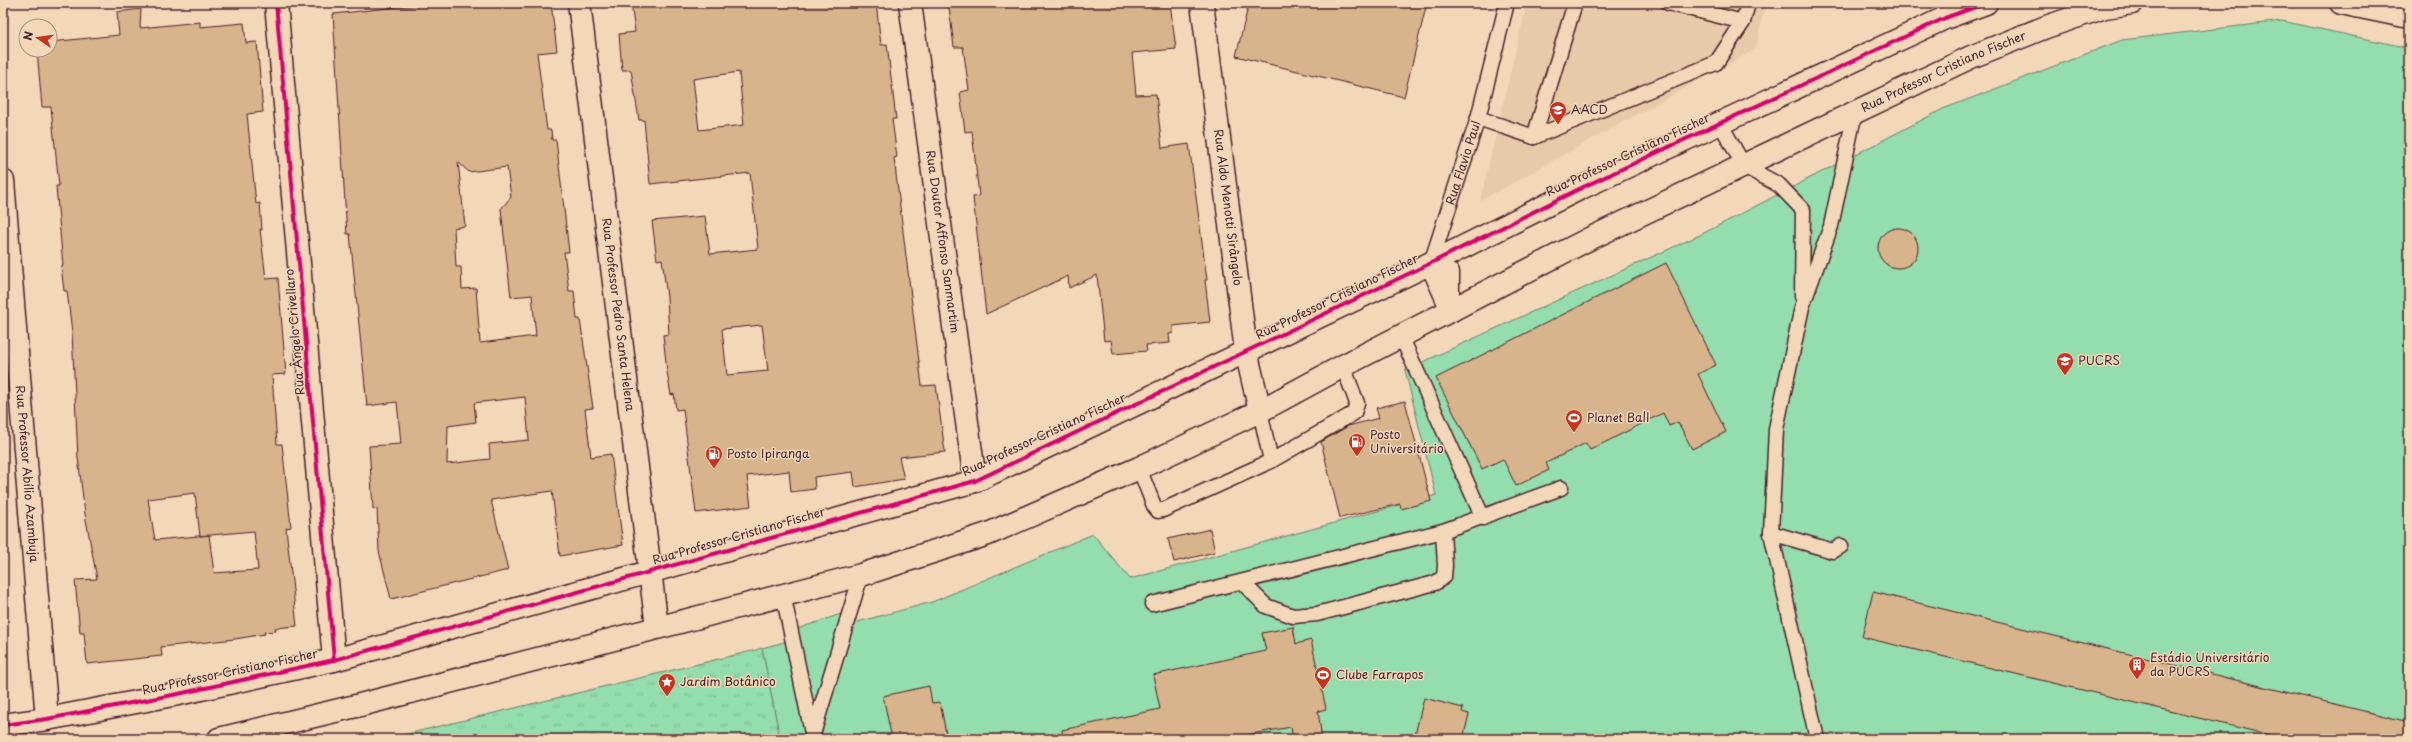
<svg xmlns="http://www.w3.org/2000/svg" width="2412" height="742" font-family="'Playpen Sans',sans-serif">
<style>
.built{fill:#e7caa9}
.green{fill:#94ddac;stroke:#6f7e6c}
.park{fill:url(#park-tufts);stroke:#6f7e6c}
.building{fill:#d8b48c;stroke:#4a1f2b;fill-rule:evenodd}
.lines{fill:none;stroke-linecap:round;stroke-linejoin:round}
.service-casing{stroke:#4a1f2b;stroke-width:17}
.minor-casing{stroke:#4a1f2b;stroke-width:25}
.tertiary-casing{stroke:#4a1f2b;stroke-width:25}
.secondary-casing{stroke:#4a1f2b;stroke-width:25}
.service{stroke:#f2d8b9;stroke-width:14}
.minor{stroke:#f2d8b9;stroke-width:22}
.tertiary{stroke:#f2d8b9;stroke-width:22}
.secondary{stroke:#f2d8b9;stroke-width:22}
.cycleway-casing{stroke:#f2d8b9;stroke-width:6}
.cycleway{stroke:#d6006c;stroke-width:4}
.labels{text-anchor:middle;stroke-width:3;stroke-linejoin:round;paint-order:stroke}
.street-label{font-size:12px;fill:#4a1f2b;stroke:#f2d8b9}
.poi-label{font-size:12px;fill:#4a1f2b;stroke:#f2d8b9;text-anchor:start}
</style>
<defs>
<pattern id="park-tufts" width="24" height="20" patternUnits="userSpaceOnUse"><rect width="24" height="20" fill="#94ddac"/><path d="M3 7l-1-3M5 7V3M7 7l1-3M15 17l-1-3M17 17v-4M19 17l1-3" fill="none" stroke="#81bd94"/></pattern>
</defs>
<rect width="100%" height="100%" fill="#f2d8b9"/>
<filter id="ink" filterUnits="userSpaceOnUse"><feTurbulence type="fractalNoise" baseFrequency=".025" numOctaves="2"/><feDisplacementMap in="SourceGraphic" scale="8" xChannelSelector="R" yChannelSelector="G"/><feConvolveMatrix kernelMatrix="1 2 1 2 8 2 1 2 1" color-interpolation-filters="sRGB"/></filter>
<g filter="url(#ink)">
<path class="built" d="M 1527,3 L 1765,3 L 1756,49 L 1480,201 Z"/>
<path class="green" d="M 2282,21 L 2409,48 L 2409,739 L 780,739 L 762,648 L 799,638 L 797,629 L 844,613 L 839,627 L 932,602 L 1093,534 L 1130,579 L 1436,495 L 1405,370 L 1702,234 L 1943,109 L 2122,40 Z"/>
<path class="park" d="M 762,648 L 780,739 L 386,739 L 752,651 Z"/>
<g class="building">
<path d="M 436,3 L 551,3 L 557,51 L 537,53 L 547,130 L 551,130 L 552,140 L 556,140 L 569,252 L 564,252 L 569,291 L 574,291 L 577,319 L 580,319 L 593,408 L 585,409 L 591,457 L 611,454 L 623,545 L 560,556 L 552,491 L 491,500 L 508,570 L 391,599 L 379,551 L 377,508 L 373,509 L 369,446 L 401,444 L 397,402 L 367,406 L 350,234 L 347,234 L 333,14 ZM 458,162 L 469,172 L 507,167 L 511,197 L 501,209 L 511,297 L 532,295 L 536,336 L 480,343 L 476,288 L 462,289 L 461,267 L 456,267 L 454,228 L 465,226 ZM 525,397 L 529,440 L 489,444 L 490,459 L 447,464 L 448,426 L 476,422 L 474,403 Z"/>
<path d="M 631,3 L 876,3 L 881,45 L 887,44 L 896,119 L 892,119 L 897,157 L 894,158 L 922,386 L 936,385 L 945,452 L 899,457 L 904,479 L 855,487 L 853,472 L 814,477 L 815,489 L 791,492 L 789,471 L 747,476 L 751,506 L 696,513 L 683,409 L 676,410 L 674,394 L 671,395 L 667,372 L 663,335 L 669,334 L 667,297 L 662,259 L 657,260 L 652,221 L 705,216 L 710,254 L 758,249 L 750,173 L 650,184 L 644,120 L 639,120 L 631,70 L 622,70 L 619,34 L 635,32 ZM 739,72 L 744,125 L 699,130 L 693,79 ZM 762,325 L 768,371 L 727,375 L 722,329 Z"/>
<path d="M 965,3 L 1170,3 L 1176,49 L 1132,53 L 1136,95 L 1156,94 L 1162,148 L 1189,144 L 1207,280 L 1205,280 L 1210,322 L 1173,326 L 1173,333 L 1169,334 L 1170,343 L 1146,345 L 1147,351 L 1113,354 L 1111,340 L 1104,341 L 1097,275 L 1069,288 L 1068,276 L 986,314 L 973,197 L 979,196 L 972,131 L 965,132 L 960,92 L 969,90 L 963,47 L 954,47 L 949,7 L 965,5 Z"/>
<path d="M 1249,3 L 1427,3 L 1404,97 L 1236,56 Z"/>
<path d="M 141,9 L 140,28 L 200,22 L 200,27 L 244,23 L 246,43 L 257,42 L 263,112 L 247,114 L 256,204 L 260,203 L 262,230 L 260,229 L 266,279 L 278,278 L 286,374 L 272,375 L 277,444 L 282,444 L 291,527 L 286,528 L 297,626 L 275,628 L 276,631 L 264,632 L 265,634 L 235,639 L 161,647 L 162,656 L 87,664 L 84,633 L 80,633 L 75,580 L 97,579 L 85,514 L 78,458 L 72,332 L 67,291 L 64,291 L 61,266 L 63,266 L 56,186 L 59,186 L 51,107 L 42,107 L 37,50 L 50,50 L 50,42 L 119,35 L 117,12 ZM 195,493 L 200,536 L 254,531 L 258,570 L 214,573 L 209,535 L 155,540 L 148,499 Z"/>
<circle cx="1898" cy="248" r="20"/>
<path d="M 1666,263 L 1716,365 L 1698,374 L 1726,432 L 1692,449 L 1678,422 L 1669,426 L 1663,413 L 1590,450 L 1586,443 L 1546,463 L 1549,470 L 1516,486 L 1503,459 L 1482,469 L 1436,378 Z"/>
<path d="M 1405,401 L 1431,501 L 1401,509 L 1400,504 L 1340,518 L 1321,442 L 1348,426 L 1379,418 L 1376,408 Z"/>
<path d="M 1210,529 L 1215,552 L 1174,562 L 1168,539 Z"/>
<path d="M 1873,592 L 2409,722 L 2409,739 L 2286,739 L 1862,637 Z"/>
<path d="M 1293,627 L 1296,644 L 1311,640 L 1326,709 L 1318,711 L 1322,739 L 1293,739 L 1291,727 L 1224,739 L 1063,739 L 1062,730 L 1160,709 L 1153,675 L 1266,651 L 1262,633 Z"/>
<path d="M 929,686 L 932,703 L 940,702 L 947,739 L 892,739 L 883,696 Z"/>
<path d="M 1424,698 L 1463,708 L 1462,712 L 1469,714 L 1463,739 L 1414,739 Z"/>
</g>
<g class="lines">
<defs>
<g id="service">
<path d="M 1668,3 L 1743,22 L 1748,3"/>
<path d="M 1478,118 L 1534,137 L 1575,3"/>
<path d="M 1720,123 L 1744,166 L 1779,185 L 1803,210 L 1802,296"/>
<path d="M 1534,137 L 1716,63 L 1743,22"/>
<path id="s1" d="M 1452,300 L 1452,272 L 1431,263 L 1478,118 L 1507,3"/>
<path d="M 1401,336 L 1483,518"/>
<path d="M 1271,461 L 1354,413 L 1357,403 L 1343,366"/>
<path d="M 1139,468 L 1154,506 L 1158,511 L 1163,510 L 1271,461 L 1260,411"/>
<path d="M 1771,533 L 1833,551 L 1841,546"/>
<path d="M 1242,582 L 1266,606 L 1293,616 L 1317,614 L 1435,583 L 1444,577 L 1445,565 L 1443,531"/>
<path d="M 783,594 L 812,733"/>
<path d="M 1152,604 L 1443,531 L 1561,488"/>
<path d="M 813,734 L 861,575"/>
<path d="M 1817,739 L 1771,533 L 1776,429 L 1802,307 L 1831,226 L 1855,112"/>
</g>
<g id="minor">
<path id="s2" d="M 910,3 L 975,481"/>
<path id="s3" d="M 1202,3 L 1246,351 L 1260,411"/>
<path id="s4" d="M 3,181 L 47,719"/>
</g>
<g id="tertiary">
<path d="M 276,3 L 334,660"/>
<path id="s5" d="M 579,3 L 657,627"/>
</g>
<g id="secondary">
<path d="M 2341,3 L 2409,17"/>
<path d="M 1431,263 L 1452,310"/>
<path d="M 3,725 L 47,719 L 178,694 L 334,660 L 975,481 L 1431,263 L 1579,189 L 1945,18 L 1986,3"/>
<path id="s6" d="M 219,739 L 360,705 L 861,575 L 988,534 L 1139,468 L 1260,411 L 1343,366 L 1587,240 L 1971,57 L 2046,27 L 2105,7 L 2132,3"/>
</g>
</defs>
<use href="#service" class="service-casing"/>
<use href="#minor" class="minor-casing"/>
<use href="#tertiary" class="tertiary-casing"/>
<use href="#secondary" class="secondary-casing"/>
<use href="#service" class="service"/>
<use href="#minor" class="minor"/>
<use href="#tertiary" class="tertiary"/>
<use href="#secondary" class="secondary"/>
<defs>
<g id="cycleway">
<path d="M 276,3 L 334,660"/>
<path d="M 3,725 L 47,719 L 178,694 L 334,660 L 975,481 L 1431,263 L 1579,189 L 1945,18 L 1986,3"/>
</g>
</defs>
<use href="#cycleway" class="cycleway-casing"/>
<use href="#cycleway" class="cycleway"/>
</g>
</g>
<defs>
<symbol id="school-pin" viewBox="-11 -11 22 30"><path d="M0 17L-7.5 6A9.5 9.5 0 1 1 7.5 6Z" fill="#c8321e" stroke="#f2d8b9"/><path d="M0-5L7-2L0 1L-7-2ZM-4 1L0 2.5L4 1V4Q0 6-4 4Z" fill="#fff"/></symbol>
<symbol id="university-pin" viewBox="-11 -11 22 30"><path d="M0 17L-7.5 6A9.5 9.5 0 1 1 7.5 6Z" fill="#c8321e" stroke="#f2d8b9"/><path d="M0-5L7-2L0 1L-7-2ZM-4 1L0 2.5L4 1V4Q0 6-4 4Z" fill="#fff"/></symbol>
<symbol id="stadium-pin" viewBox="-11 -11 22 30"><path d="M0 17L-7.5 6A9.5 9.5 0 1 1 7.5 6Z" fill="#c8321e" stroke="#f2d8b9"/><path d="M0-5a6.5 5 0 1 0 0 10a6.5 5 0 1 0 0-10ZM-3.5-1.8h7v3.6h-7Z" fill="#fff"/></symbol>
<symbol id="fuel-pin" viewBox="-11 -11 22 30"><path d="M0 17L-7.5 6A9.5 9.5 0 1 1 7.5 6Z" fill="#c8321e" stroke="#f2d8b9"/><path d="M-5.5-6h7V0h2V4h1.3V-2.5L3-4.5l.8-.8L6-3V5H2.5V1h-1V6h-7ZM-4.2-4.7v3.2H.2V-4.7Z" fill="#fff"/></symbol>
<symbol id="building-pin" viewBox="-11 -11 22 30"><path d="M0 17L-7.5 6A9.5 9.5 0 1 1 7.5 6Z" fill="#c8321e" stroke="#f2d8b9"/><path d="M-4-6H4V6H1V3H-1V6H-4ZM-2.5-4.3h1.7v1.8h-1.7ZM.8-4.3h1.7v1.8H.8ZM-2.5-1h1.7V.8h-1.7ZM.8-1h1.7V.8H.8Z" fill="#fff"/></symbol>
<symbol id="sight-pin" viewBox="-11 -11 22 30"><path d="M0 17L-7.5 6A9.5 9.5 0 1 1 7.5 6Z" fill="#c8321e" stroke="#f2d8b9"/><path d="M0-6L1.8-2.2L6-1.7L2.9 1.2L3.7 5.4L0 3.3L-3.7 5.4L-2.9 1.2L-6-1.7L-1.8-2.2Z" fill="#fff"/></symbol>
</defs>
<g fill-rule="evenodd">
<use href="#school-pin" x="1548" y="100" width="20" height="27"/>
<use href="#university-pin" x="2055" y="351" width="20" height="27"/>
<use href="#stadium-pin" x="1564" y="408" width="20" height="27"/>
<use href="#fuel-pin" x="1347" y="432" width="20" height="27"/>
<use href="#fuel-pin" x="704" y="444" width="20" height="27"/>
<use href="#building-pin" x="2127" y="655" width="20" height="27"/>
<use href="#stadium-pin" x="1313" y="665" width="20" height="27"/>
<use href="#sight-pin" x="657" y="672" width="20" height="27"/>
</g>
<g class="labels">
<g class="street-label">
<text dy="4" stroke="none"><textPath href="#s6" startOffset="1858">Rua Professor Cristiano Fischer</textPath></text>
<text transform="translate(1628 155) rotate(-25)" y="4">Rua Professor Cristiano Fischer</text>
<text dy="4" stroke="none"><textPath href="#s1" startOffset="156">Rua Flavio Paul</textPath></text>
<text dy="4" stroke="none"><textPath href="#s3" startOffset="206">Rua Aldo Menotti Sirângelo</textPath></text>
<text dy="4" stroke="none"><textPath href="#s2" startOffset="241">Rua Doutor Affonso Sanmartim</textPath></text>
<text transform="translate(1337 297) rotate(-26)" y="4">Rua Professor Cristiano Fischer</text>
<text dy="4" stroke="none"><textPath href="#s5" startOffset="314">Rua Professor Pedro Santa Helena</textPath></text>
<text transform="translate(295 332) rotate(-95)" y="4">Rua Ângelo Crivellaro</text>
<text transform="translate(1044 435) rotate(-25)" y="4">Rua Professor Cristiano Fischer</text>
<text dy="4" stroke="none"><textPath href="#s4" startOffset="294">Rua Professor Abílio Azambuja</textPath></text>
<text transform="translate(739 536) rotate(-16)" y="4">Rua Professor Cristiano Fischer</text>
<text transform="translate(230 672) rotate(-12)" y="4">Rua Professor Cristiano Fischer</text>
</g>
<g class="poi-label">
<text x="1571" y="114">AACD</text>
<text x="2078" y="365">PUCRS</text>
<text x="1587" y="422">Planet Ball</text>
<text x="1370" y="439">Posto<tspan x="1370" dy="14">Universitário</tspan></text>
<text x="727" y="458">Posto Ipiranga</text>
<text x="2150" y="662">Estádio Universitário<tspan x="2150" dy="14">da PUCRS</tspan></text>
<text x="1336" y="679">Clube Farrapos</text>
<text x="680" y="686">Jardim Botânico</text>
</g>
</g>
<rect width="2412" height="742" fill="none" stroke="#f2d8b9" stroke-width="16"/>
<rect x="8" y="8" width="2396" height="726" fill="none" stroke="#4a1f2b" stroke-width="1.5" filter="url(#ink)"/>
<g transform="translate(38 38) rotate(283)"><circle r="19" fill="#f2d8b9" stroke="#af8e80"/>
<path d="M0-3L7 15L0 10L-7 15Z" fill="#c8321e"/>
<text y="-6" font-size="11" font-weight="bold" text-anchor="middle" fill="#4a1f2b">N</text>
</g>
</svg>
